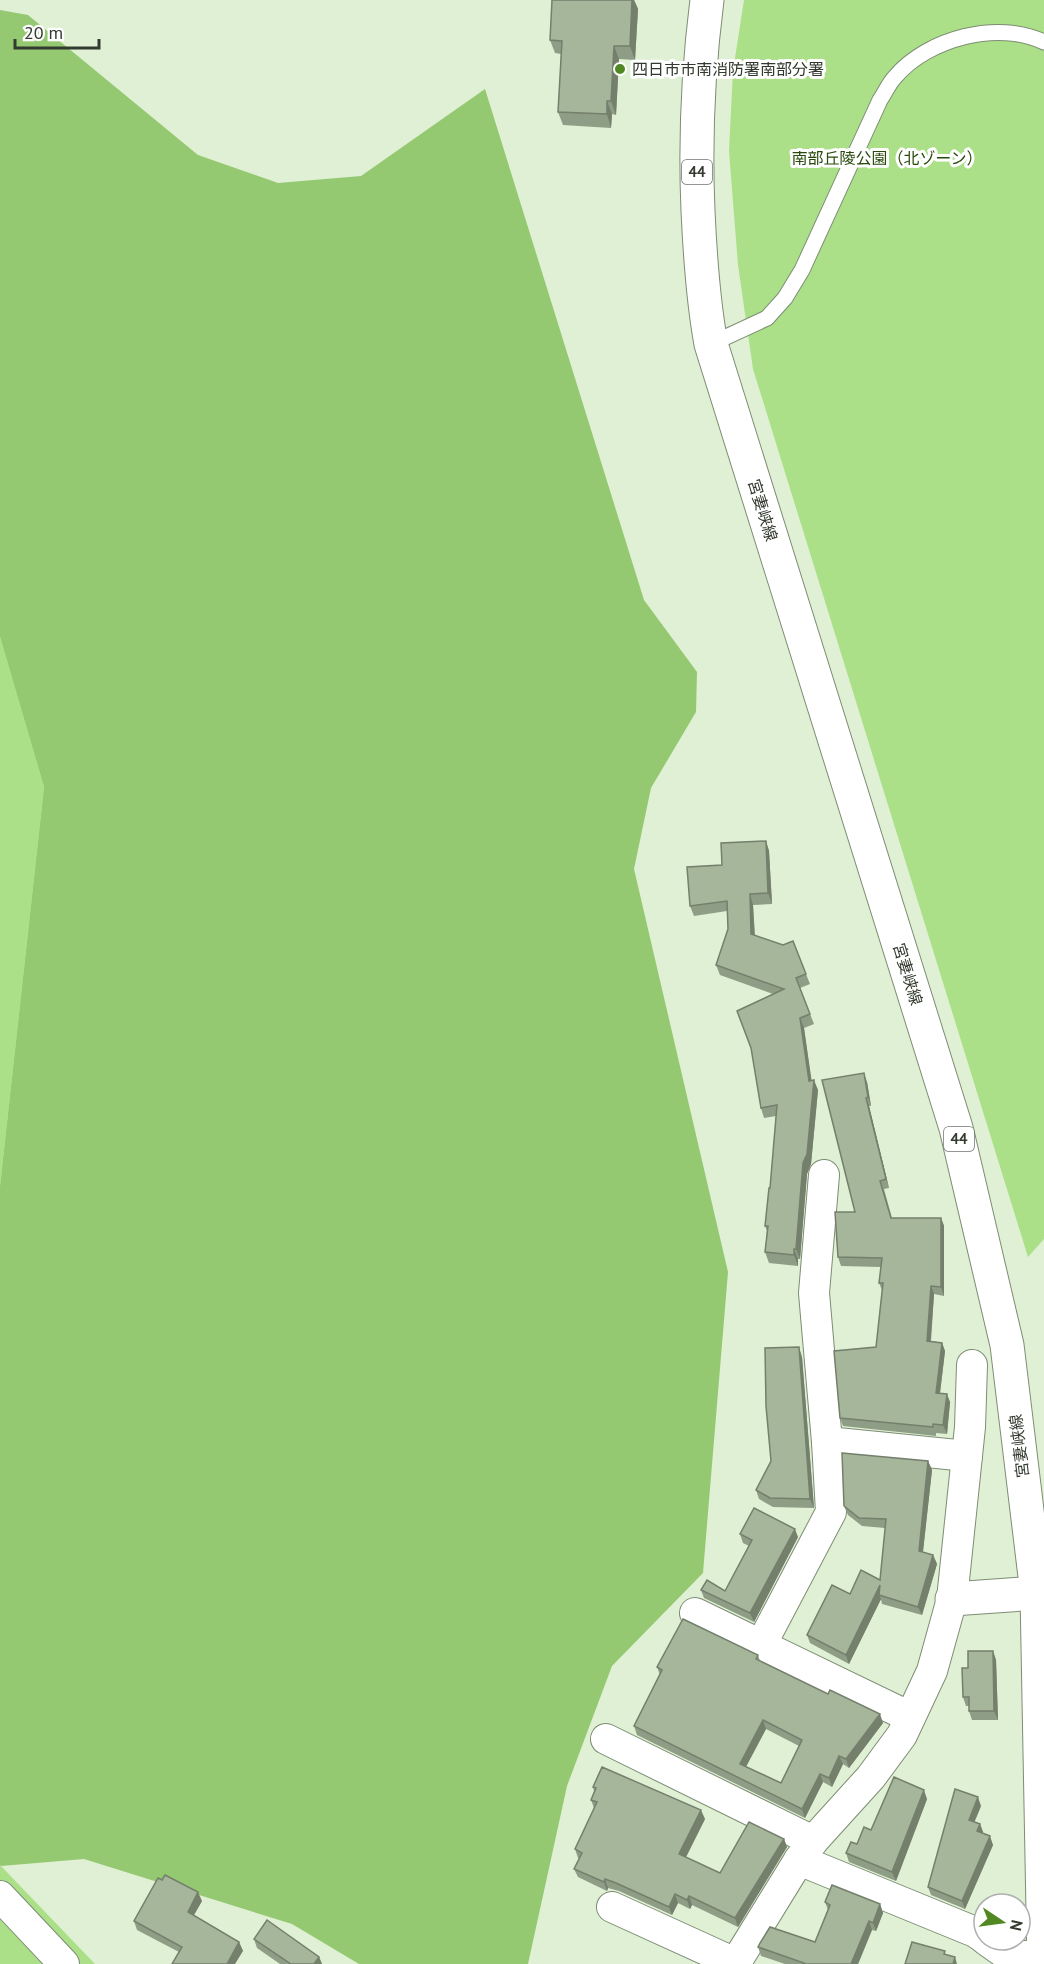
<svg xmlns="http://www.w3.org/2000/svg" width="1044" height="1964" font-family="'PT Sans','Noto Sans JP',sans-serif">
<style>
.green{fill:#abe088}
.forest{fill:#95c971}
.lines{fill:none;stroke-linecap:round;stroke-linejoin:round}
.lane-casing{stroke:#7d8d74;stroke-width:17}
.street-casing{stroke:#7d8d74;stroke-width:32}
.secondary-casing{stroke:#7d8d74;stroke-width:35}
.primary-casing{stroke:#7d8d74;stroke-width:35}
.lane{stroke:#fff;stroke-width:15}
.street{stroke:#fff;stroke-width:30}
.secondary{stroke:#fff;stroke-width:33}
.primary{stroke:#fff;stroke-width:33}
.wall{fill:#8e9d85;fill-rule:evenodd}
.shaded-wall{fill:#747f6c}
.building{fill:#a5b69b;stroke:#747f6c;stroke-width:1.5;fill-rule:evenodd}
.poi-dot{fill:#528822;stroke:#fff;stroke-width:2}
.labels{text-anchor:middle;stroke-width:6;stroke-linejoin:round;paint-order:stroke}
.shield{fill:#fff;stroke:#70756d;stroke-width:1.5}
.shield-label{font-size:15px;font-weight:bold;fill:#333a2f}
.poi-label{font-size:16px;fill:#333a2f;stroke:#fff;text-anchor:start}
.park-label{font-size:16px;fill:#294a0c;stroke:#fff}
.street-label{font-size:16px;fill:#333a2f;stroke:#fff}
</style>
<rect width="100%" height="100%" fill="#dff0d4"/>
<g class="green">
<path d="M 744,0 L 1044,0 L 1044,1239 L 1028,1257 L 753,369 L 738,265 L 729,151 L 733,71 Z"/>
<path d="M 0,637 L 44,787 L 0,1186 Z"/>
<path d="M 0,1865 L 95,1964 L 0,1964 Z"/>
</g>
<path class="forest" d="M 0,10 L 28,15 L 198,155 L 278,183 L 361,176 L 485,89 L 644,600 L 697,672 L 696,712 L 651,788 L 634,869 L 728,1272 L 703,1573 L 612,1666 L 567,1786 L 528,1964 L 359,1964 L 292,1924 L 84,1859 L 1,1866 L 0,1865 L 0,1186 L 44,787 L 0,637 Z"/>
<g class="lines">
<defs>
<path id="lane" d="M 711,344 L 767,318 L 785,298 L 802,270 L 880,100 C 885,93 889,83 895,77 C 928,38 998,20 1044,42"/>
<g id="street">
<path d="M 827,1442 L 967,1456"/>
<path d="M 695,1613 L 910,1717"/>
<path d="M 761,1645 L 831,1512 L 827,1442 L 814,1293 L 824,1175"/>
<path d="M 606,1739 L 813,1841"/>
<path d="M 799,1860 L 975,1932 L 984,1938"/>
<path d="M 0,1896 L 64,1964"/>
<path d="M 612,1907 L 735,1963"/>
<path d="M 986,1940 L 1010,1957 L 1044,1955"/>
<path d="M 735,1964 L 799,1860 L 813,1841 L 871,1777 L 902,1735 L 932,1671 L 952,1599 L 970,1427 L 972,1365"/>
</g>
<path id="secondary" d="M 952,1599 L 1037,1593"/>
<path id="primary" d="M 707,0 C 698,70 695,140 698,211 C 700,255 703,300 711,344 L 956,1128 L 1007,1345 L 1037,1593 L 1044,1964"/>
</defs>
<use href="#lane" class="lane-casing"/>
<use href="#street" class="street-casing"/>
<use href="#secondary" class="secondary-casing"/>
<use href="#primary" class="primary-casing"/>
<use href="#lane" class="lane"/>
<use href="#street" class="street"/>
<use href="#secondary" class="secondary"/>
<use href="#primary" class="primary"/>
</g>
<g class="wall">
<path d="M 552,0 L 634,0 L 638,9 L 635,60 L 619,59 L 616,115 L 612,114 L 611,128 L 563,125 L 558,112 L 561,54 L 555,53 L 550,40 Z"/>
<path d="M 766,841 L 769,851 L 772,904 L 753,905 L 755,935 L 806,974 L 810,984 L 800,988 L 814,1024 L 804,1028 L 811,1080 L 818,1090 L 811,1164 L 807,1174 L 800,1259 L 798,1259 L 798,1266 L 769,1263 L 765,1252 L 767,1231 L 765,1226 L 770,1188 L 776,1116 L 764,1118 L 761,1108 L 773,994 L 720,975 L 716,965 L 728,929 L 727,911 L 694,916 L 690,906 L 722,865 Z"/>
<path d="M 867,1082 L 871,1106 L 869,1106 L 889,1188 L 884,1189 L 892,1218 L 941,1218 L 944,1226 L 944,1296 L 934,1294 L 931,1341 L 942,1343 L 945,1351 L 940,1393 L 950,1402 L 947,1434 L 936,1433 L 936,1436 L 843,1426 L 840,1418 L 876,1347 L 882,1290 L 879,1283 L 881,1267 L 841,1266 L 838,1257 L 855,1212 Z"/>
<path d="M 802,1357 L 814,1508 L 773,1507 L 759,1499 L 756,1490 L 771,1461 Z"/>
<path d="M 928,1461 L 932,1470 L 923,1552 L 933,1555 L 937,1564 L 922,1615 L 882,1604 L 881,1599 L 849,1664 L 810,1643 L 807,1635 L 850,1594 L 880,1580 L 885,1528 L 862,1526 L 848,1515 L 844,1506 Z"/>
<path d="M 740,1534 L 798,1537 L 754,1622 L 704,1598 L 701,1590 L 725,1591 L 749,1546 L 743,1543 Z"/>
<path d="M 993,1651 L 996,1660 L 998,1720 L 972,1720 L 969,1711 L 969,1706 L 966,1706 L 963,1697 L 968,1668 Z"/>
<path d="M 758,1655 L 760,1661 L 883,1723 L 849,1768 L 843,1764 L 832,1787 L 823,1782 L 805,1818 L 637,1735 L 634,1726 L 660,1675 L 657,1667 ZM 766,1729 L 799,1746 L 781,1783 L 746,1767 Z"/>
<path d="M 593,1787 L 705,1819 L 686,1857 L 720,1873 L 784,1839 L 787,1847 L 738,1927 L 692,1905 L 690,1909 L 678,1903 L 672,1915 L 619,1891 L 608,1888 L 607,1891 L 578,1877 L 574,1869 L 579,1858 L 578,1858 L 575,1849 L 594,1808 L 591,1800 L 594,1791 Z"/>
<path d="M 927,1799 L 896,1881 L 849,1862 L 846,1853 L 871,1830 Z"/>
<path d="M 981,1806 L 974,1822 L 980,1824 L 983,1832 L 983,1833 L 993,1845 L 965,1909 L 931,1895 L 928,1887 Z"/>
<path d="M 202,1901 L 194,1915 L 239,1942 L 243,1951 L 179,1952 L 137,1930 L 134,1921 Z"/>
<path d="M 825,1902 L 880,1904 L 883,1913 L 876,1931 L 872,1930 L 858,1964 L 785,1964 L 761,1956 L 758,1947 L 815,1942 L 828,1910 Z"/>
<path d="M 254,1939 L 319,1957 L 322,1964 L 280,1964 L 257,1948 Z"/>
</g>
<g class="shaded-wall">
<path d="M 632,0 L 634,0 L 638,9 L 635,60 L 630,46 Z"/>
<path d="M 614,46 L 619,59 L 616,115 L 611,101 Z"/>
<path d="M 607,101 L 612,114 L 611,128 L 607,114 Z"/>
<path d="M 766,841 L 769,851 L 772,904 L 768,893 Z"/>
<path d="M 750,894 L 753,905 L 755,944 L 751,934 Z"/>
<path d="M 800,1018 L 804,1028 L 813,1090 L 814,1080 L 818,1090 L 811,1164 L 807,1174 L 800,1259 L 796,1249 L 809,1081 Z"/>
<path d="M 864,1073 L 867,1082 L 871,1106 L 868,1097 Z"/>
<path d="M 866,1098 L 869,1106 L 889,1188 L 886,1179 Z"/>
<path d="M 941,1218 L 944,1226 L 944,1296 L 941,1287 Z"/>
<path d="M 794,1249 L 798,1259 L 798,1266 L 794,1255 Z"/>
<path d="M 931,1286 L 934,1294 L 930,1349 L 927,1341 Z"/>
<path d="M 942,1343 L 945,1351 L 939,1401 L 936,1393 Z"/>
<path d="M 799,1347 L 802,1357 L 814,1508 L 810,1499 Z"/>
<path d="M 947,1394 L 950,1402 L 947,1434 L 943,1425 Z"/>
<path d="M 928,1461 L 932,1470 L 922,1560 L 919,1551 Z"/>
<path d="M 795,1529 L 798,1537 L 754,1622 L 750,1613 Z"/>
<path d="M 933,1555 L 937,1564 L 922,1615 L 918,1607 Z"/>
<path d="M 880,1585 L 879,1595 L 881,1599 L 849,1664 L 846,1655 Z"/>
<path d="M 993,1651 L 996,1660 L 998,1720 L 994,1711 Z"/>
<path d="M 880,1714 L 883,1723 L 849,1768 L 846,1759 Z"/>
<path d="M 763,1720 L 766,1729 L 743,1772 L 740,1764 Z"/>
<path d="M 839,1756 L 843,1764 L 832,1787 L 829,1778 Z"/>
<path d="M 820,1774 L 823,1782 L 805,1818 L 802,1809 Z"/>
<path d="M 924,1790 L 927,1799 L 896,1881 L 892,1872 Z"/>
<path d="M 978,1797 L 981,1806 L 972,1828 L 969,1820 Z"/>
<path d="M 701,1810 L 705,1819 L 683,1863 L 679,1854 Z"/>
<path d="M 980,1824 L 983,1832 L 980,1840 L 977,1831 Z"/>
<path d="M 990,1836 L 993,1845 L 965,1909 L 962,1901 Z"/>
<path d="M 784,1839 L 787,1847 L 738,1927 L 735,1918 Z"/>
<path d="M 605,1879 L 608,1888 L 607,1891 L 604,1882 Z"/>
<path d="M 198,1892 L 202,1901 L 191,1920 L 188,1912 Z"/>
<path d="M 675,1894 L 678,1903 L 672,1915 L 669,1907 Z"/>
<path d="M 689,1896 L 692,1905 L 690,1909 L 687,1900 Z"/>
<path d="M 880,1904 L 883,1913 L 876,1931 L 873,1923 Z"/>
<path d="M 869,1921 L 872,1930 L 858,1964 L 851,1964 Z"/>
<path d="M 239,1942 L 243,1951 L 235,1964 L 227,1964 Z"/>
<path d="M 319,1957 L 322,1964 L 314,1964 Z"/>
<path d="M 955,1957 L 957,1964 L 953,1964 Z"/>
</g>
<g class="building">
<path d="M 552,0 L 632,0 L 630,46 L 614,46 L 611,101 L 607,101 L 607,114 L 558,112 L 562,41 L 550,40 Z"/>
<path d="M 766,841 L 768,893 L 750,894 L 751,934 L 783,945 L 793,941 L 806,974 L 796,978 L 810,1014 L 800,1018 L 809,1081 L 814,1080 L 807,1154 L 803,1163 L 796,1249 L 794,1249 L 794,1255 L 765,1252 L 768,1226 L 765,1226 L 769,1188 L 770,1188 L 777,1105 L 761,1108 L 751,1048 L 737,1011 L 784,989 L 716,965 L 728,929 L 727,901 L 690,906 L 687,867 L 722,865 L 721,843 Z"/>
<path d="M 864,1073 L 868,1097 L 866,1098 L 886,1179 L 880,1181 L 891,1218 L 941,1218 L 941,1287 L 931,1286 L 927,1341 L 942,1343 L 936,1393 L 947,1394 L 943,1425 L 933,1424 L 933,1427 L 840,1418 L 834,1351 L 876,1347 L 883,1283 L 879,1283 L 882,1258 L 838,1257 L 835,1212 L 855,1212 L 822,1080 Z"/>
<path d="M 799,1347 L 810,1499 L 770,1498 L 756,1490 L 771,1461 L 766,1406 L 765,1348 Z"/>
<path d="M 842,1453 L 928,1461 L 919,1551 L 933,1555 L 918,1607 L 879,1595 L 880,1585 L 846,1655 L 807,1635 L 832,1585 L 850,1594 L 861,1570 L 880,1580 L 886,1519 L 859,1518 L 844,1506 Z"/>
<path d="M 754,1508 L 795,1529 L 750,1613 L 701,1590 L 707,1580 L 725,1591 L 752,1540 L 740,1534 Z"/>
<path d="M 683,1619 L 758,1655 L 756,1659 L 828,1694 L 830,1690 L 880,1714 L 846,1759 L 839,1756 L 829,1778 L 820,1774 L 802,1809 L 634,1726 L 662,1670 L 657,1667 ZM 763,1720 L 802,1740 L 781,1783 L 740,1764 Z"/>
<path d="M 968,1651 L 993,1651 L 994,1711 L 969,1711 L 969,1697 L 963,1697 L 962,1668 L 968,1668 Z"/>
<path d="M 602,1767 L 701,1810 L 679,1854 L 720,1873 L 749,1822 L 784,1839 L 735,1918 L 689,1896 L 687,1900 L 675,1894 L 669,1907 L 616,1883 L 605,1879 L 604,1882 L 574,1869 L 582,1853 L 575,1849 L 597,1802 L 591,1800 L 596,1788 L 593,1787 Z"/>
<path d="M 894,1777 L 924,1790 L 892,1872 L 846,1853 L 851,1842 L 857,1844 L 864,1827 L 871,1830 Z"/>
<path d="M 955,1789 L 978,1797 L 969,1820 L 980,1824 L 977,1831 L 990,1836 L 962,1901 L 928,1887 Z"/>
<path d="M 165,1875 L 198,1892 L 188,1912 L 239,1942 L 227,1964 L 172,1964 L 182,1947 L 134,1921 L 158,1878 L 162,1880 Z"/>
<path d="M 832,1885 L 880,1904 L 873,1923 L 869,1921 L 851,1964 L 803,1964 L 804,1963 L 758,1947 L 760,1943 L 770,1927 L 815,1942 L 830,1905 L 825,1902 Z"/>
<path d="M 267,1920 L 319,1957 L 314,1964 L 291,1964 L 254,1939 Z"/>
<path d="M 912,1942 L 945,1951 L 944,1954 L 955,1957 L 953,1964 L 905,1964 Z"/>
</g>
<circle class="poi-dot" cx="620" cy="69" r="6"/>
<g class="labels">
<g class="shield">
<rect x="682" y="160" width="30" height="24" rx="4.5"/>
<rect x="944" y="1127" width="30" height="24" rx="4.5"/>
</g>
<g class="shield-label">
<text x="697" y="177">44</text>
<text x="959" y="1144">44</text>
</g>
<g class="poi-label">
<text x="632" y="75">四日市市南消防署南部分署</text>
</g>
<g class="park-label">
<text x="887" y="164">南部丘陵公園（北ゾーン）</text>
</g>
<g class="street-label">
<text transform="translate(763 510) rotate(73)" y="6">宮妻峡線</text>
<text transform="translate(908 974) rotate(73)" y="6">宮妻峡線</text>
<text transform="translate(1019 1446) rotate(-97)" y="6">宮妻峡線</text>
</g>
</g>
<g transform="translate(1002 1922) rotate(103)"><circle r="28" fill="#ffffff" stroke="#adb0ac" stroke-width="1.5"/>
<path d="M0-4.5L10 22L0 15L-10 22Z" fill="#528822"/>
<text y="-9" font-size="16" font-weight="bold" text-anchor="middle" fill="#333a2f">N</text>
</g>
<path d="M15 39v9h84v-9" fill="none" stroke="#333a2f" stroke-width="3"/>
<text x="24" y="39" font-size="18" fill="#333a2f" stroke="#ffffff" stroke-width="4.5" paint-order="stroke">20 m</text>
</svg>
